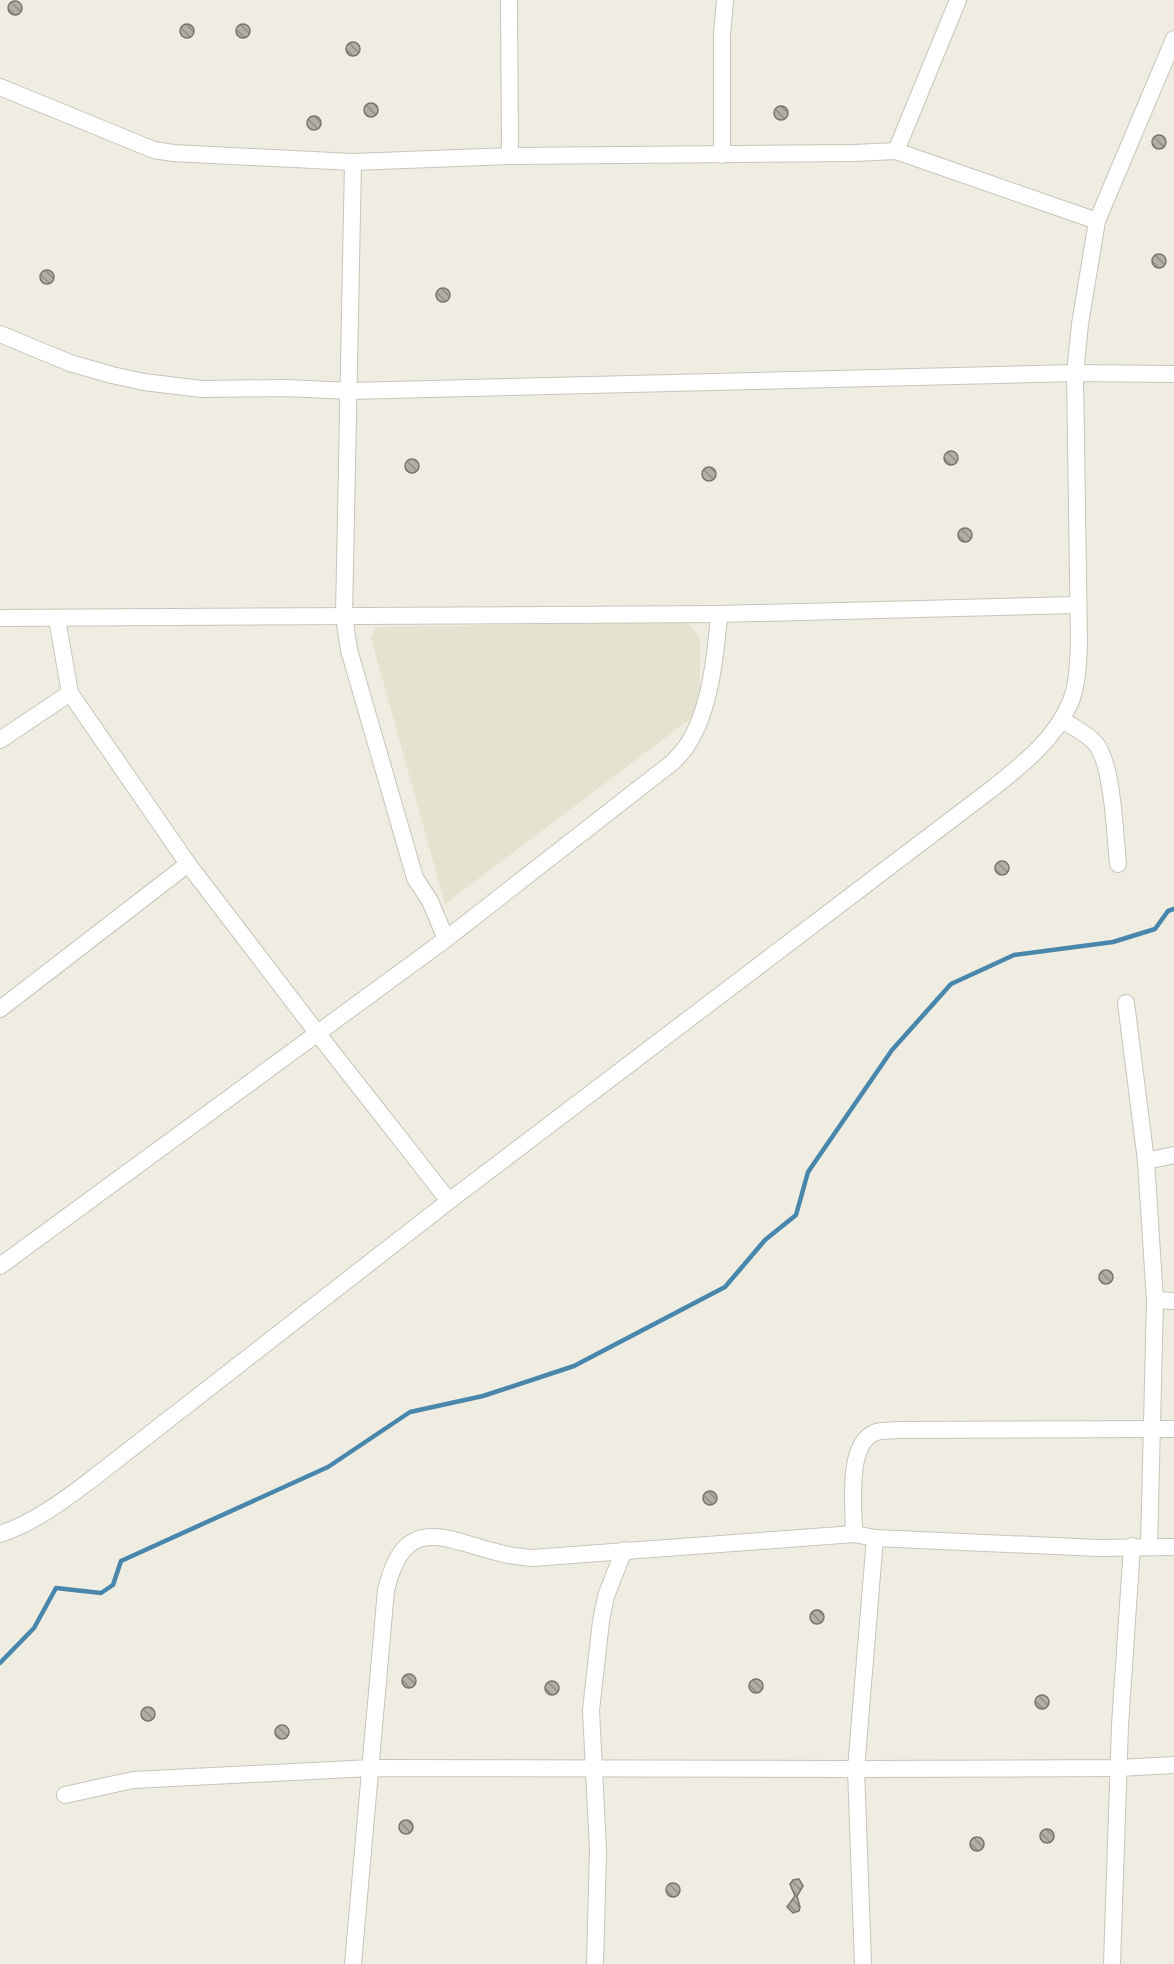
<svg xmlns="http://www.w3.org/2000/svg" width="1174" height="1964" font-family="'Space Grotesk',sans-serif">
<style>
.built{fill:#e5e2d0}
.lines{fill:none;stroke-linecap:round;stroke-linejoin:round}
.stream{stroke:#4886ac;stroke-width:4.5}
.building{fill:url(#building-back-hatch);stroke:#76756b;stroke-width:1.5}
.minor-casing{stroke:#c6c5ba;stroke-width:18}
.minor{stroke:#fff;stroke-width:16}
</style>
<defs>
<pattern id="building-back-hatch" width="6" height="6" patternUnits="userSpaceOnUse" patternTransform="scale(1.5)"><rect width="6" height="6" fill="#b1afa5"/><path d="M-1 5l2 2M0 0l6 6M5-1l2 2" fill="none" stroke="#908e86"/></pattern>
</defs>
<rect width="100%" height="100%" fill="#efede2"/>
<path class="built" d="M 687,622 L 700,637 L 700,698 L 690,719 L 445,904 L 371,638 L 376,627 Z"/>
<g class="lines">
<path class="stream" d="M 0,1663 L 34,1628 L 56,1588 L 101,1593 L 113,1585 L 121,1561 L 328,1467 L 410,1412 L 483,1396 L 574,1366 L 725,1287 L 765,1240 L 796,1215 L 808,1172 L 892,1050 L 951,984 L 1014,955 L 1113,942 L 1155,929 L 1168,911 L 1174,909"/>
</g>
<g class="building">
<circle cx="15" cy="8" r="7"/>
<circle cx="187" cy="31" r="7"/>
<circle cx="243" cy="31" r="7"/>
<circle cx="353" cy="49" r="7"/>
<circle cx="371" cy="110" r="7"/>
<circle cx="781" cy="113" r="7"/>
<circle cx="314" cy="123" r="7"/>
<circle cx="1159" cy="142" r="7"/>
<circle cx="1159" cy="261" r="7"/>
<circle cx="47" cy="277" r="7"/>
<circle cx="443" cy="295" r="7"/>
<circle cx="951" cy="458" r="7"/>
<circle cx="412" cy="466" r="7"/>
<circle cx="709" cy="474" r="7"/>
<circle cx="965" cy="535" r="7"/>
<circle cx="1002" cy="868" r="7"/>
<circle cx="1106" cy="1277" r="7"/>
<circle cx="710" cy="1498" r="7"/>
<circle cx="817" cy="1617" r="7"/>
<circle cx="409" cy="1681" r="7"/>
<circle cx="756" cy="1686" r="7"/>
<circle cx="552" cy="1688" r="7"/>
<circle cx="1042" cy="1702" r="7"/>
<circle cx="148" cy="1714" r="7"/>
<circle cx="282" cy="1732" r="7"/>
<circle cx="406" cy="1827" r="7"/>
<circle cx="1047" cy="1836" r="7"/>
<circle cx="977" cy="1844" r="7"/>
<path d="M 799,1879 L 803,1886 L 797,1896 L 800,1907 L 799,1911 L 793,1913 L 787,1907 L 795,1896 L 790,1884 L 793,1880 Z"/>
<circle cx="673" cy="1890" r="7"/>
</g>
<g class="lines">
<defs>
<g id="minor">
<path d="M 509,0 L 510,156"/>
<path d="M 0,87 L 154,150 L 173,153 L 353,162 L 510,156 L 854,153 L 896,151 L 1097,221"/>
<path d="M 896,151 L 958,0"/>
<path d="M 722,155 L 722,34 L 725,0"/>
<path d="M 353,162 L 344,616 L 349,650 L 415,878 L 430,901 L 446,939"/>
<path d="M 0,334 L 70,363 L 112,375 L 144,382 L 202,389 L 286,388 L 350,391 L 1075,373 L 1174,374"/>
<path d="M 0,618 L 719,614 L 1077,605"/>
<path d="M 57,619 L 70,693 L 188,864 L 318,1034 L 449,1201"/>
<path d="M 1062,720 C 1073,727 1088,734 1096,744 C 1113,765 1115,836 1118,864"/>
<path d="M 0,740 L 70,693"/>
<path d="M 1126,1003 L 1146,1161"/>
<path d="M 0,1009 L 188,864"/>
<path d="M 0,1266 L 446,939 L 673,762 C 678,756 684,751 688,744 C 710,710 716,654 719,614"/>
<path d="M 1155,1300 L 1146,1161 L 1174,1155"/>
<path d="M 0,1534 C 34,1523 64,1500 92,1479 L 449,1201 L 993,788 C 1023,764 1055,739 1070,703 C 1078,685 1078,662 1079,643 L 1075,373 L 1080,324 L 1097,221 L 1174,39"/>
<path d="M 854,1534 C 854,1508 846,1445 874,1433 C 880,1430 890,1431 897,1430 L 1174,1429"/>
<path d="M 1149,1547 L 1155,1300 L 1174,1301"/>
<path d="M 65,1795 L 133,1780 L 371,1768 L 856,1769 L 1119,1768 L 1174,1765"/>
<path d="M 353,1964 L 386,1590 C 405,1512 443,1539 500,1553 C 510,1556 521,1557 532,1558 L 854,1534 L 875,1538 L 1098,1548 L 1174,1547"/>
<path d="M 595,1964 L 598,1850 L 591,1710 L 601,1621 L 606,1596 L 624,1550"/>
<path d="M 863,1964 L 856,1769 L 875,1538"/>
<path d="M 1112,1964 L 1120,1725 L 1132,1546"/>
</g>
</defs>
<use href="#minor" class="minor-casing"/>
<use href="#minor" class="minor"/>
</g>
</svg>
